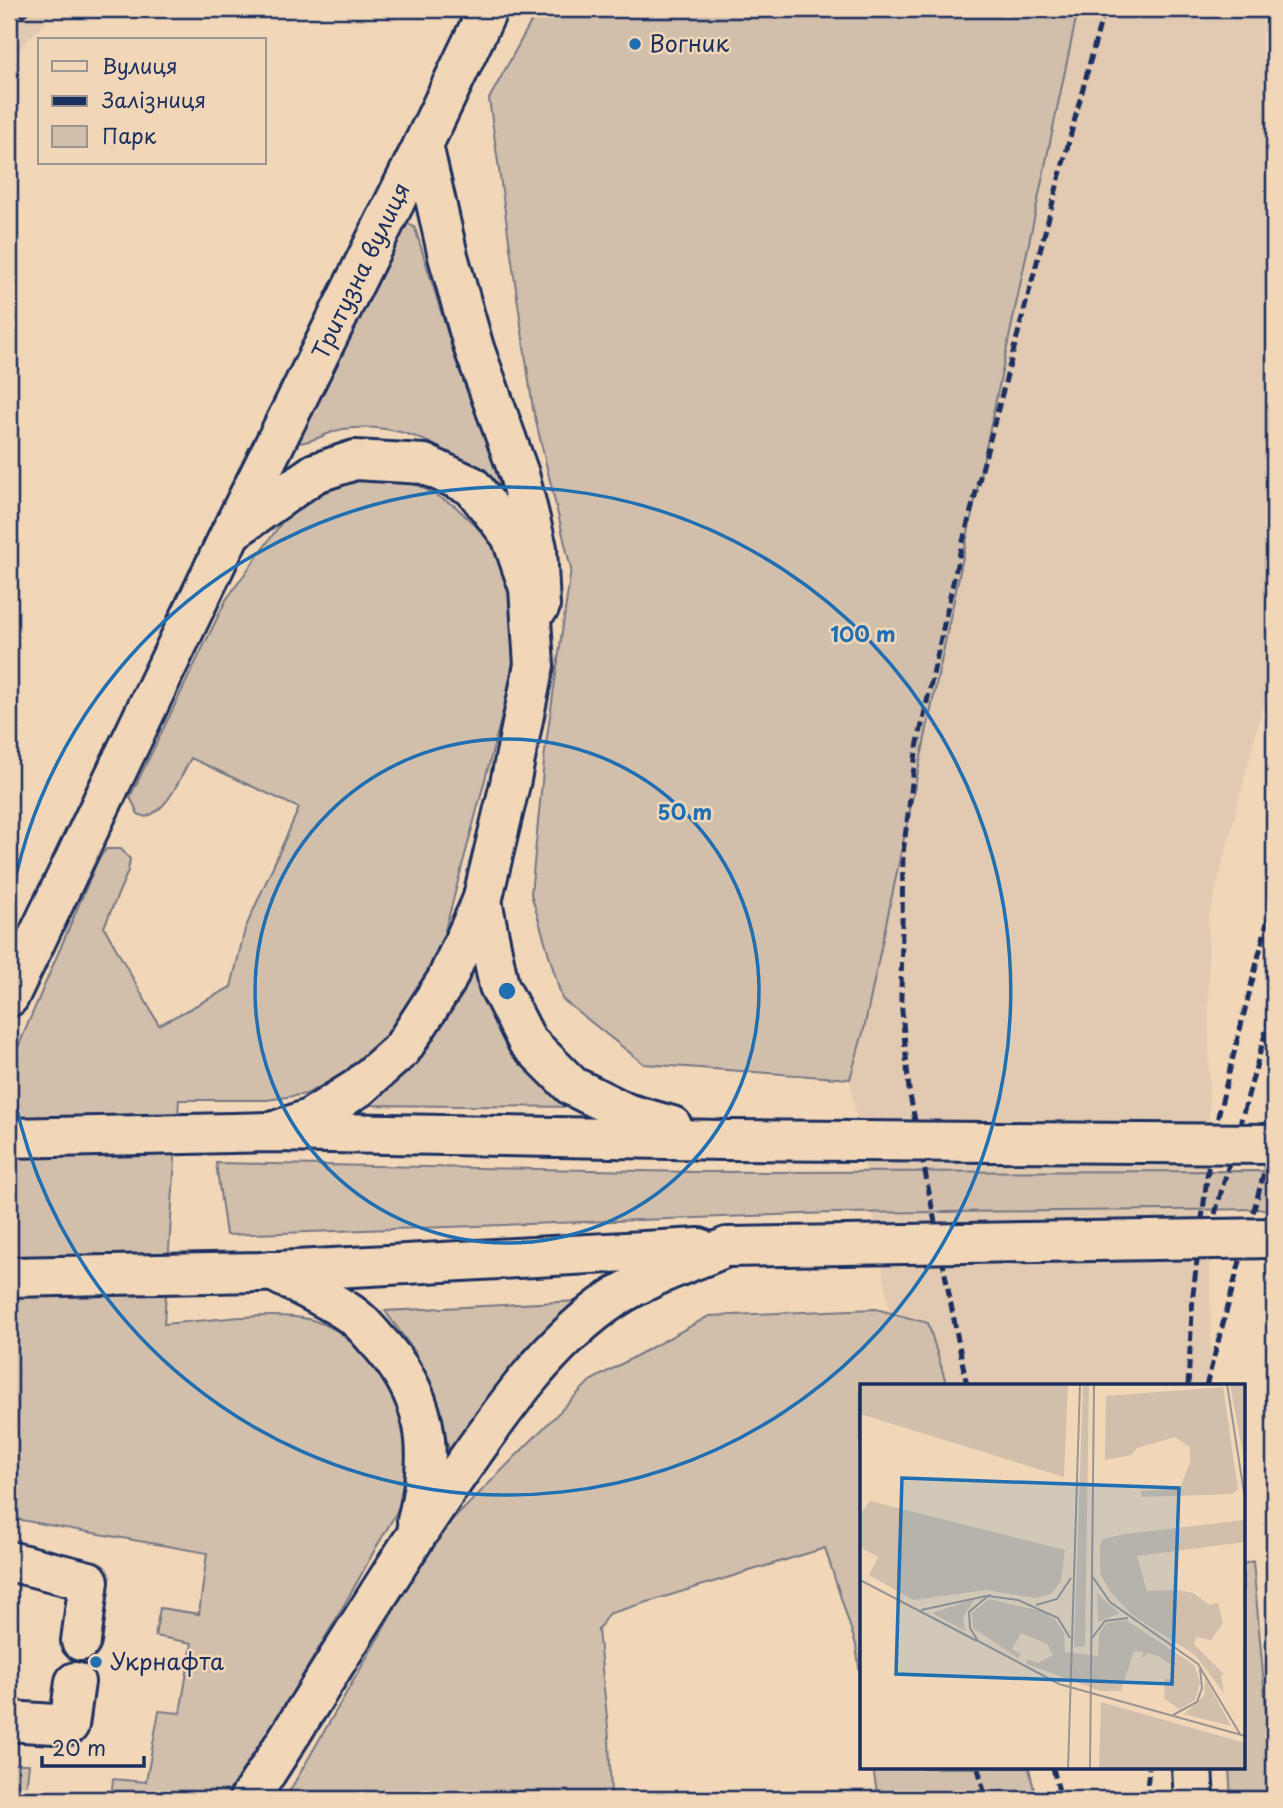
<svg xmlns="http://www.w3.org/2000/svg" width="1283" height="1808" font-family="'Playpen Sans',sans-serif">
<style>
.built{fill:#e1cab1}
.green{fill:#d1bfab;stroke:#767784;stroke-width:2}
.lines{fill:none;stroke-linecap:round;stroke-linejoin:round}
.minor-casing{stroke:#1b2f5e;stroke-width:44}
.major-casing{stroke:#1b2f5e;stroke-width:44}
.minor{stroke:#f1d7b8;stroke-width:38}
.major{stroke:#f1d7b8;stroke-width:38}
.rail{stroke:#1b2f5e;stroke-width:5;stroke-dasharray:10 5;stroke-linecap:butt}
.major-bridge-casing{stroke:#1b2f5e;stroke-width:44;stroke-linecap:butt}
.major-bridge{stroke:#f1d7b8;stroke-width:38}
.ring{fill:none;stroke:#1f6fb2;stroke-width:3.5}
.poi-dot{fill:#1f6fb2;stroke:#f1d7b8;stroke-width:2.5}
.labels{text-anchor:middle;stroke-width:5;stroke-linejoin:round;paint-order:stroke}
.poi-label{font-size:23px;fill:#1b2f5e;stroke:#f1d7b8;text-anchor:start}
.street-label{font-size:23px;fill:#1b2f5e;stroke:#f1d7b8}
.inset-road{fill:none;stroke:#9b9494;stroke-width:2}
.view{fill:#1f6fb2;fill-opacity:0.15;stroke:#1f6fb2;stroke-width:3.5}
.inset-edge{fill:none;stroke:#1b2f5e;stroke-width:3.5}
.centre{fill:#1f6fb2;stroke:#f1d7b8;stroke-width:3.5}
.ring-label{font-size:21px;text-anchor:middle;font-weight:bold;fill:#1f6fb2;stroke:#f1d7b8;stroke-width:5;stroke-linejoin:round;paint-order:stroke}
</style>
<rect width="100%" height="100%" fill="#f1d7b8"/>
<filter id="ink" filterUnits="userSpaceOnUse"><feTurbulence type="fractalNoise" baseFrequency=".0143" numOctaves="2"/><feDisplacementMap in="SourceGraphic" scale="14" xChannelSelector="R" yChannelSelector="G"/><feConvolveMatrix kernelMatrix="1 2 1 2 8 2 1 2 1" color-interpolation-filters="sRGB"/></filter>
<g filter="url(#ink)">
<g class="built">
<path d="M 9,9 L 58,9 L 9,59 Z"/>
<path d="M 999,9 L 1274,9 L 1274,663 L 1208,920 L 1211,1386 L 903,1386 L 819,905 Z"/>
</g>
<g class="green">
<path d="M 538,9 L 1078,9 L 864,1029 L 850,1079 L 644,1064 L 562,999 L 531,894 L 545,751 L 571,569 L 533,409 L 489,99 Z"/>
<path d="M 407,223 L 415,228 L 456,360 L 509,501 C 462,457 411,419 343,429 C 327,432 313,443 297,443 L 298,432 L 397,228 Z"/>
<path d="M 386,477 L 419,486 L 455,506 L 483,533 L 497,552 L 509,592 L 516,645 L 505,704 L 443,938 L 423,985 L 393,1031 L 349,1070 L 306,1094 L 267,1100 L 179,1100 L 164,1324 C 203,1321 277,1310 312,1320 C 383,1341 417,1423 405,1492 C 402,1507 381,1538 373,1553 C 327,1638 277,1719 224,1799 L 111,1799 L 113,1779 L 146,1782 L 159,1711 L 180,1713 L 192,1643 L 155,1636 L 160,1608 L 199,1614 L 207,1553 L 9,1518 L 9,1068 L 98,860 L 106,849 L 121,849 L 130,859 L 128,871 L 104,927 L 159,1025 L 231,987 L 245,929 L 299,808 L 191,758 C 179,779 170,808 146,817 L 138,814 L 130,797 L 226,600 L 287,515 L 316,494 L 348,480 Z"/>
<path d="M 477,946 L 582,1107 L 362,1105 C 384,1087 408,1070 427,1047 C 451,1017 463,981 477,946 Z"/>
<path d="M 216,1163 L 693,1172 L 1274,1171 L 1274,1209 L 832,1213 L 226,1235 Z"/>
<path d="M 580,1301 L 538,1338 L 477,1413 L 450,1453 L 437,1403 L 415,1352 L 385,1311 Z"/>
<path d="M 876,1309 L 928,1323 L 947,1386 L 861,1386 L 861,1681 L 856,1645 L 825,1548 L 608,1614 L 598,1630 L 609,1737 L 611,1799 L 285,1799 L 437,1536 L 590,1381 L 709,1316 Z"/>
<path d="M 1253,1561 L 1274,1799 L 1231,1799 L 1229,1768 L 1243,1768 L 1243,1564 Z"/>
<path d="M 9,1764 L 29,1764 L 25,1799 L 9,1799 Z"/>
<path d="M 873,1768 L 1029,1768 L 1036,1799 L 878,1799 Z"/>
</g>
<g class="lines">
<defs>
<g id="minor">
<path d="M 423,145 L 448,256 L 474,348 L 519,474 L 537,548 L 540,606"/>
<path d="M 231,532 L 423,145 L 488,9"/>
<path d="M 9,1561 L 89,1581 L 81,1641"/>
<path d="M 9,1721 L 69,1725 L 75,1682"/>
<path d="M 1192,1768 L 1194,1799"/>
</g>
<g id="major">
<path d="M 482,901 L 499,986 L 527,1041 L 572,1086 L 626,1113 L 672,1126"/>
<path d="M 9,997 L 231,532 L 315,473 L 355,460 L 424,464 L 472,486 L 511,536 L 529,588 L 534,665 L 510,784 L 482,901 L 446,981 L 402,1049 L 358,1088 L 309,1119 L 272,1132"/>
<path d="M 9,1138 L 272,1132 L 724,1140"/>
<path d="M 272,1271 C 298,1285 328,1298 352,1315 C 361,1321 368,1330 375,1338 C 428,1394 435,1449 417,1521"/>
<path d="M 9,1277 L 260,1272 L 699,1248"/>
<path d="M 249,1799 C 322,1688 388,1573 464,1465 C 505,1407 546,1348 603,1306 C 639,1279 686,1264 727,1247"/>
</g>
</defs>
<use href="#minor" class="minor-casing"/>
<use href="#major" class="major-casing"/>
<use href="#minor" class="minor"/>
<use href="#major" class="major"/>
<g class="rail">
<path d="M 9,26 L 30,9"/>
<path d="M 1207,1243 L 1274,1002"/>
<path d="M 967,1386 L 909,1090 L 901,999 L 903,853 L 916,752 L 958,560 L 1104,9"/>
<path d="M 1188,1386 L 1193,1294 L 1211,1144 L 1274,895"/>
<path d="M 1206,1386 L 1274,1136"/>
<path d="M 978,1768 L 986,1799"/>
<path d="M 1053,1768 L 1061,1799"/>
<path d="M 1146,1799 L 1149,1768"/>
</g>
<defs>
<g id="major-bridge">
<path d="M 724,1140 L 1274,1144"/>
<path d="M 727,1247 L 1274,1238"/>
</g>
</defs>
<use href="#major-bridge" class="major-bridge-casing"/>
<use href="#major-bridge" class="major-bridge"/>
</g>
</g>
<g class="ring">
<circle cx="507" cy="991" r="252"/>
<path d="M9 912A504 504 0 1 1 9 1070"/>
</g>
<g class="poi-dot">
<circle cx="635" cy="44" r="7"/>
<circle cx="96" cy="1662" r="7"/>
</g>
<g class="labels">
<g class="poi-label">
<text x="649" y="52">Вогник</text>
<text x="110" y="1670">Укрнафта</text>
</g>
<g class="street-label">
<text transform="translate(361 271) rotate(-64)" y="8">Тритузна вулиця</text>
</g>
</g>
<g transform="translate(860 1384)">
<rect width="385" height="385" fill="#f1d7b8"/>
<path d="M 0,0 L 208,0 L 204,93 L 0,30 ZM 223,0 L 229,0 L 225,262 L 214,263 ZM 370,0 L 385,0 L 385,81 ZM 363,3 L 378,106 L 372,110 L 282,113 L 281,107 L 320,104 L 330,78 L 330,63 L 315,53 L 277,64 L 271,71 L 245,76 L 246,12 ZM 10,117 L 205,166 L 201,197 L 191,210 L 175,214 L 126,206 L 53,216 L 9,191 L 18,173 L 0,163 L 0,131 ZM 384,136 L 385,158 L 277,172 L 287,207 L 318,206 L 333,209 L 350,221 L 358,219 L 363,239 L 351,256 L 336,253 L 334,260 L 365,291 L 361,291 L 364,309 L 335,271 L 272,231 L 250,207 L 240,189 L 240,163 L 242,155 L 265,150 ZM 237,208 L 243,215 L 260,229 L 238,238 ZM 115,215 L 103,233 L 105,247 L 72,229 ZM 129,215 L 181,227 L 195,235 L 204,249 L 205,268 L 238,272 L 239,250 L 246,239 L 266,236 L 334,281 L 340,298 L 335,316 L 320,325 L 304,315 L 305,295 L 313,296 L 315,283 L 298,272 L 288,269 L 282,274 L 283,268 L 274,267 L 261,307 L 240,307 L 167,280 L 167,275 L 178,279 L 193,271 L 187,260 L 161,249 L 152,265 L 161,270 L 158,274 L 113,244 L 112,229 ZM 345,294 L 371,342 L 324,330 L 344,312 ZM 241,318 L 385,359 L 385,385 L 239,385 Z" fill="#d1bfab"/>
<path class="inset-road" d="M 367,0 L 385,115M 232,192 L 250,218 L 338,280 L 380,350M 0,196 L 117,257M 176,221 L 197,215 L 211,194M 61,226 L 131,211M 210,254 L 198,234 L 158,216 L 128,212 L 109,228 L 110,244 L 118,257 L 199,300 L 385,352M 232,254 L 245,237 L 268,234M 313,331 L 337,318 L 342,304 L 340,285M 208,385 L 220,0M 230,385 L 234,0"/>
<path class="view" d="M 42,94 L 319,104 L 312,300 L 36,290 Z"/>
<rect width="385" height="385" class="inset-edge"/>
</g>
<circle cx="507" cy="991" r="10" class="centre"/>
<g class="ring-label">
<text x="863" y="642">100 m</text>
<text x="685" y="820">50 m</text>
</g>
<rect width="1283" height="1808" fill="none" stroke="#f1d7b8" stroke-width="35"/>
<rect x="18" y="18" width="1248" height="1773" fill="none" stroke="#1b2f5e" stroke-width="2.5" filter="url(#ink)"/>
<rect x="38" y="38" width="228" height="126" fill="#f1d7b8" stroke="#9b9494" stroke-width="2"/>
<rect x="52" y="61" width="35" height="10" fill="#f1d7b8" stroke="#9b9494" stroke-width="2"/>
<text x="102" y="74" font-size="21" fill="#1b2f5e">Вулиця</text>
<rect x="52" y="96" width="35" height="10" fill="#1b2f5e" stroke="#9b9494" stroke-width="2"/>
<text x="102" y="108" font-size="21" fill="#1b2f5e">Залізниця</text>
<rect x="52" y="126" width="35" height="21" fill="#d1bfab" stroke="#9b9494" stroke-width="2"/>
<text x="102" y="144" font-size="21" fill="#1b2f5e">Парк</text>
<path d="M42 1756v10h102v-10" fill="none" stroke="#1b2f5e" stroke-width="3.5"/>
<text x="52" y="1756" font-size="21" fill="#1b2f5e" stroke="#f1d7b8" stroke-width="5" paint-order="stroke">20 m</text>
</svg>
